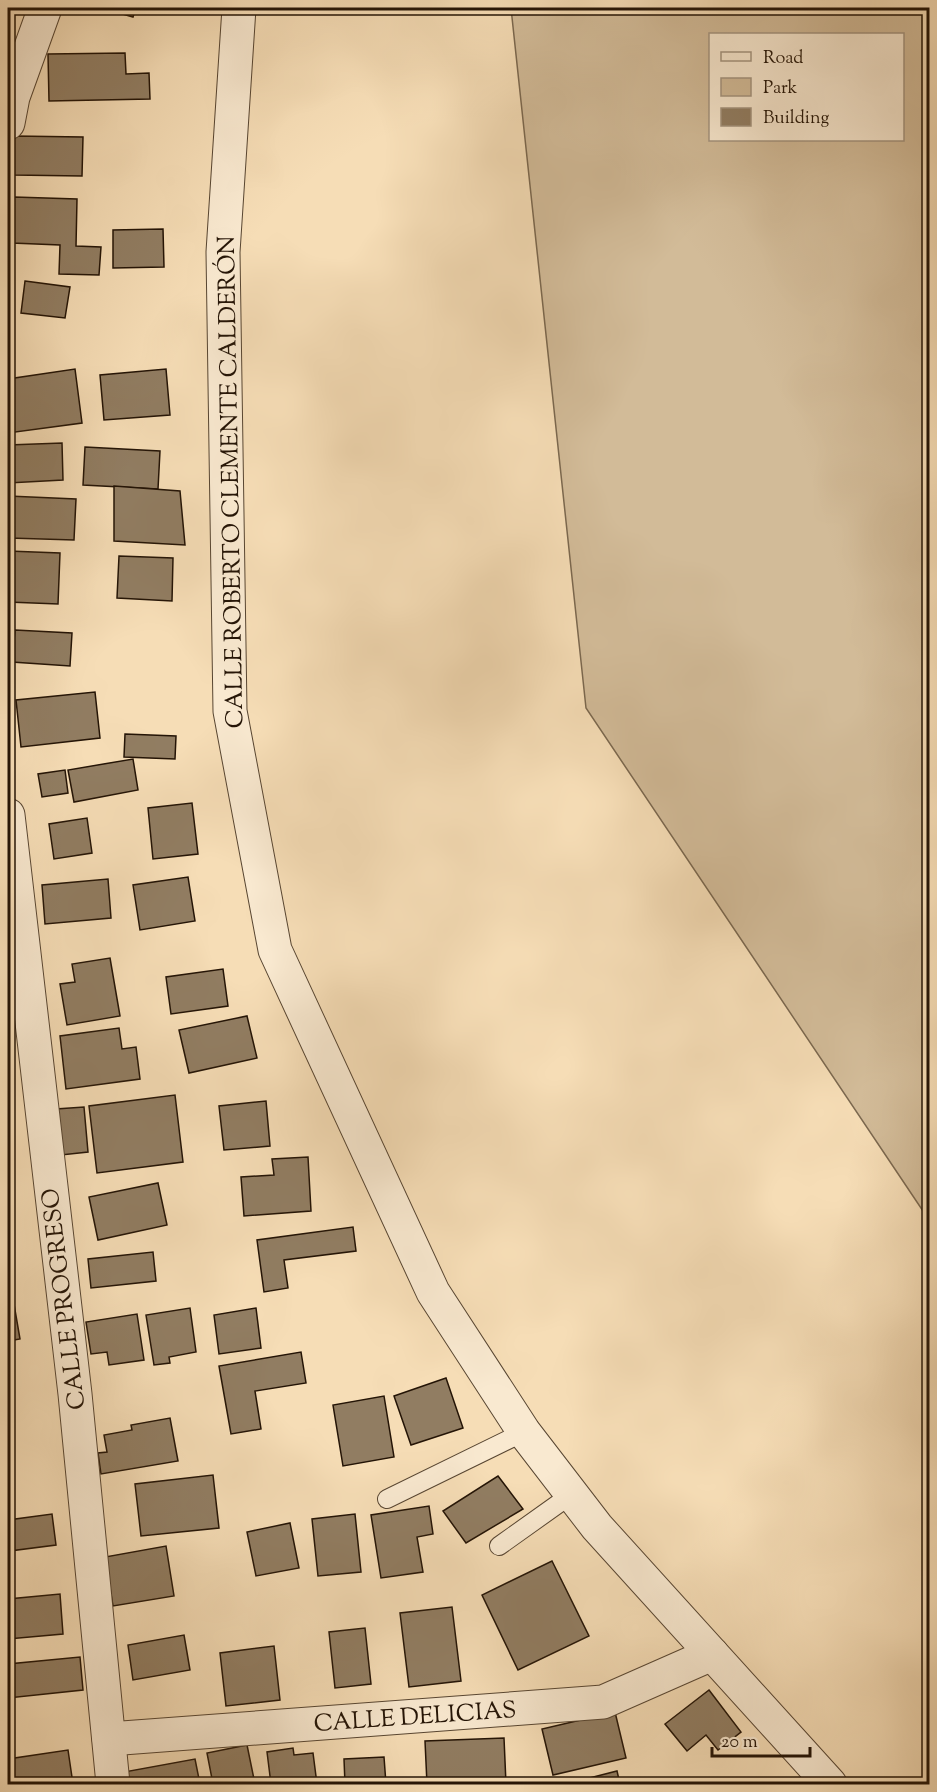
<svg xmlns="http://www.w3.org/2000/svg" width="937" height="1792" font-family="'Sorts Mill Goudy',serif">
<style>
.green{fill:#d2bb98;stroke:#7b684f;stroke-width:1.5;fill-rule:evenodd}
.building{fill:#917d62;stroke:#241406;stroke-width:1.5}
.lines{fill:none;stroke-linecap:round;stroke-linejoin:round}
.lane-casing{stroke:#584632;stroke-width:20}
.street-casing{stroke:#584632;stroke-width:35}
.lane{stroke:#f9e9d0;stroke-width:18}
.street{stroke:#f9e9d0;stroke-width:33}
.labels{text-anchor:middle;stroke-width:4.5;stroke-linejoin:round;paint-order:stroke}
.street-label{font-size:24px;fill:#241406;stroke:#f9e9d0}
</style>
<rect width="100%" height="100%" fill="#f6ddb6"/>
<filter id="stains"><feTurbulence type="fractalNoise" baseFrequency=".00333" numOctaves="4"/><feColorMatrix values="0 0 0 0 .2 0 0 0 0 .09 0 0 0 0 .02 0 0 0 .5 -.17"/></filter>
<radialGradient id="worn" r=".72"><stop offset=".6" stop-color="#630" stop-opacity="0"/><stop offset="1" stop-color="#630" stop-opacity=".3"/></radialGradient>
<path class="green" d="M 511,8 L 929,8 L 929,1220 L 586,708 ZM 710,34 L 902,34 L 902,140 L 710,140 Z"/>
<g class="building">
<path d="M 102,8 L 136,8 L 133,17 Z"/>
<path d="M 125,53 L 126,74 L 149,73 L 150,99 L 49,101 L 48,54 Z"/>
<path d="M 14,136 L 83,137 L 82,176 L 13,175 Z"/>
<path d="M 14,197 L 77,199 L 76,246 L 101,247 L 99,275 L 59,274 L 60,245 L 12,243 Z"/>
<path d="M 163,229 L 164,267 L 113,268 L 113,230 Z"/>
<path d="M 25,281 L 70,287 L 65,318 L 21,313 Z"/>
<path d="M 75,369 L 82,423 L 8,433 L 8,379 Z"/>
<path d="M 166,369 L 170,415 L 104,420 L 100,375 Z"/>
<path d="M 62,443 L 63,480 L 8,483 L 8,445 Z"/>
<path d="M 85,447 L 160,451 L 158,489 L 83,485 Z"/>
<path d="M 114,486 L 180,491 L 185,545 L 114,541 Z"/>
<path d="M 8,496 L 76,499 L 74,540 L 9,538 Z"/>
<path d="M 8,551 L 60,553 L 58,604 L 8,602 Z"/>
<path d="M 119,556 L 173,558 L 172,601 L 117,598 Z"/>
<path d="M 15,630 L 72,633 L 70,666 L 12,662 Z"/>
<path d="M 95,692 L 100,738 L 21,747 L 16,700 Z"/>
<path d="M 125,734 L 176,736 L 175,759 L 124,757 Z"/>
<path d="M 133,759 L 138,790 L 74,802 L 68,770 Z"/>
<path d="M 65,770 L 68,793 L 42,797 L 38,774 Z"/>
<path d="M 192,803 L 198,854 L 153,859 L 148,808 Z"/>
<path d="M 87,818 L 92,853 L 54,859 L 49,824 Z"/>
<path d="M 188,877 L 195,921 L 140,930 L 133,885 Z"/>
<path d="M 108,879 L 111,918 L 45,924 L 42,885 Z"/>
<path d="M 110,958 L 120,1016 L 67,1025 L 60,984 L 75,982 L 72,964 Z"/>
<path d="M 223,969 L 228,1006 L 171,1014 L 166,977 Z"/>
<path d="M 247,1016 L 257,1058 L 189,1073 L 179,1030 Z"/>
<path d="M 119,1028 L 122,1049 L 136,1047 L 140,1079 L 66,1089 L 60,1036 Z"/>
<path d="M 175,1095 L 183,1162 L 97,1173 L 89,1106 Z"/>
<path d="M 266,1101 L 270,1146 L 224,1150 L 219,1106 Z"/>
<path d="M 84,1107 L 88,1152 L 61,1155 L 56,1109 Z"/>
<path d="M 308,1157 L 311,1211 L 244,1216 L 241,1177 L 274,1175 L 272,1159 Z"/>
<path d="M 158,1183 L 167,1225 L 98,1240 L 89,1197 Z"/>
<path d="M 8,1217 L 10,1217 L 14,1264 L 8,1265 Z"/>
<path d="M 353,1227 L 356,1251 L 284,1260 L 288,1288 L 264,1292 L 257,1240 Z"/>
<path d="M 153,1252 L 156,1281 L 91,1288 L 88,1259 Z"/>
<path d="M 10,1281 L 20,1339 L 8,1341 L 8,1282 Z"/>
<path d="M 190,1308 L 196,1352 L 169,1357 L 170,1363 L 154,1365 L 146,1315 Z"/>
<path d="M 256,1308 L 261,1348 L 219,1354 L 214,1315 Z"/>
<path d="M 137,1314 L 144,1360 L 109,1365 L 107,1352 L 91,1354 L 86,1322 Z"/>
<path d="M 301,1352 L 306,1383 L 255,1391 L 261,1429 L 231,1434 L 219,1366 Z"/>
<path d="M 446,1378 L 463,1428 L 411,1445 L 394,1396 Z"/>
<path d="M 384,1396 L 394,1457 L 343,1466 L 333,1405 Z"/>
<path d="M 170,1418 L 178,1461 L 101,1474 L 98,1453 L 107,1452 L 104,1435 L 132,1430 L 131,1425 Z"/>
<path d="M 213,1475 L 219,1528 L 141,1536 L 135,1484 Z"/>
<path d="M 498,1476 L 523,1509 L 466,1543 L 443,1511 Z"/>
<path d="M 429,1506 L 433,1534 L 417,1537 L 423,1572 L 381,1578 L 371,1515 Z"/>
<path d="M 52,1514 L 56,1545 L 10,1551 L 12,1565 L 8,1565 L 8,1520 Z"/>
<path d="M 355,1514 L 361,1572 L 318,1576 L 312,1519 Z"/>
<path d="M 290,1523 L 299,1568 L 256,1576 L 247,1532 Z"/>
<path d="M 166,1546 L 174,1596 L 113,1606 L 105,1557 Z"/>
<path d="M 552,1561 L 589,1636 L 518,1670 L 482,1595 Z"/>
<path d="M 60,1594 L 63,1634 L 8,1639 L 8,1599 Z"/>
<path d="M 452,1607 L 461,1681 L 409,1687 L 400,1613 Z"/>
<path d="M 365,1628 L 371,1684 L 335,1688 L 329,1632 Z"/>
<path d="M 184,1635 L 190,1670 L 133,1680 L 128,1645 Z"/>
<path d="M 274,1646 L 280,1700 L 226,1706 L 220,1653 Z"/>
<path d="M 80,1657 L 83,1690 L 8,1698 L 8,1664 Z"/>
<path d="M 709,1690 L 741,1732 L 718,1750 L 706,1735 L 687,1751 L 665,1724 Z"/>
<path d="M 615,1712 L 626,1758 L 553,1775 L 542,1729 Z"/>
<path d="M 504,1738 L 506,1784 L 427,1784 L 425,1741 Z"/>
<path d="M 247,1745 L 255,1784 L 213,1784 L 207,1753 Z"/>
<path d="M 293,1748 L 294,1755 L 313,1753 L 317,1784 L 271,1784 L 267,1752 Z"/>
<path d="M 68,1750 L 73,1784 L 8,1784 L 8,1759 Z"/>
<path d="M 384,1757 L 386,1784 L 345,1784 L 344,1759 Z"/>
<path d="M 195,1759 L 200,1784 L 126,1784 L 124,1772 Z"/>
<path d="M 617,1771 L 620,1784 L 566,1784 Z"/>
</g>
<g class="lines">
<defs>
<g id="lane">
<path d="M 387,1499 L 524,1432"/>
<path d="M 499,1546 L 572,1494"/>
</g>
<g id="street">
<path d="M 239,8 L 223,252 L 230,711 L 275,950 L 433,1292 L 524,1432 L 597,1527 L 830,1784"/>
<path d="M 8,123 L 13,97 L 45,8"/>
<path d="M 8,815 L 75,1394 L 113,1784"/>
<path d="M 109,1739 L 603,1702 L 712,1654"/>
</g>
</defs>
<use href="#lane" class="lane-casing"/>
<use href="#street" class="street-casing"/>
<use href="#lane" class="lane"/>
<use href="#street" class="street"/>
</g>
<g class="labels">
<g class="street-label">
<text transform="translate(230 482) rotate(-91)" y="8">CALLE ROBERTO CLEMENTE CALDERÓN</text>
<text transform="translate(63 1299) rotate(-97)" y="8">CALLE PROGRESO</text>
<text transform="translate(415 1716) rotate(-4)" y="8">CALLE DELICIAS</text>
</g>
</g>
<rect width="937" height="1792" fill="none" stroke="#f6ddb6" stroke-width="30"/>
<rect x="9" y="9" width="919" height="1774" fill="none" stroke="#241406" stroke-width="3"/>
<rect x="15" y="15" width="907" height="1762" fill="none" stroke="#241406" stroke-width="1.5"/>
<rect x="709" y="33" width="195" height="108" fill="#f9e9d0" stroke="#a4947f" stroke-width="1.5"/>
<rect x="721" y="52" width="30" height="9" fill="#f9e9d0" stroke="#a4947f" stroke-width="1.5"/>
<text x="763" y="63" font-size="18" fill="#241406">Road</text>
<rect x="721" y="78" width="30" height="18" fill="#d2bb98" stroke="#a4947f" stroke-width="1.5"/>
<text x="763" y="93" font-size="18" fill="#241406">Park</text>
<rect x="721" y="108" width="30" height="18" fill="#917d62" stroke="#a4947f" stroke-width="1.5"/>
<text x="763" y="123" font-size="18" fill="#241406">Building</text>
<path d="M712 1747v9h98v-9" fill="none" stroke="#241406" stroke-width="3"/>
<text x="721" y="1747" font-size="18" fill="#241406" stroke="#f9e9d0" stroke-width="4.5" paint-order="stroke">20 m</text>
<rect width="100%" height="100%" filter="url(#stains)"/>
<rect width="100%" height="100%" fill="url(#worn)"/>
</svg>
